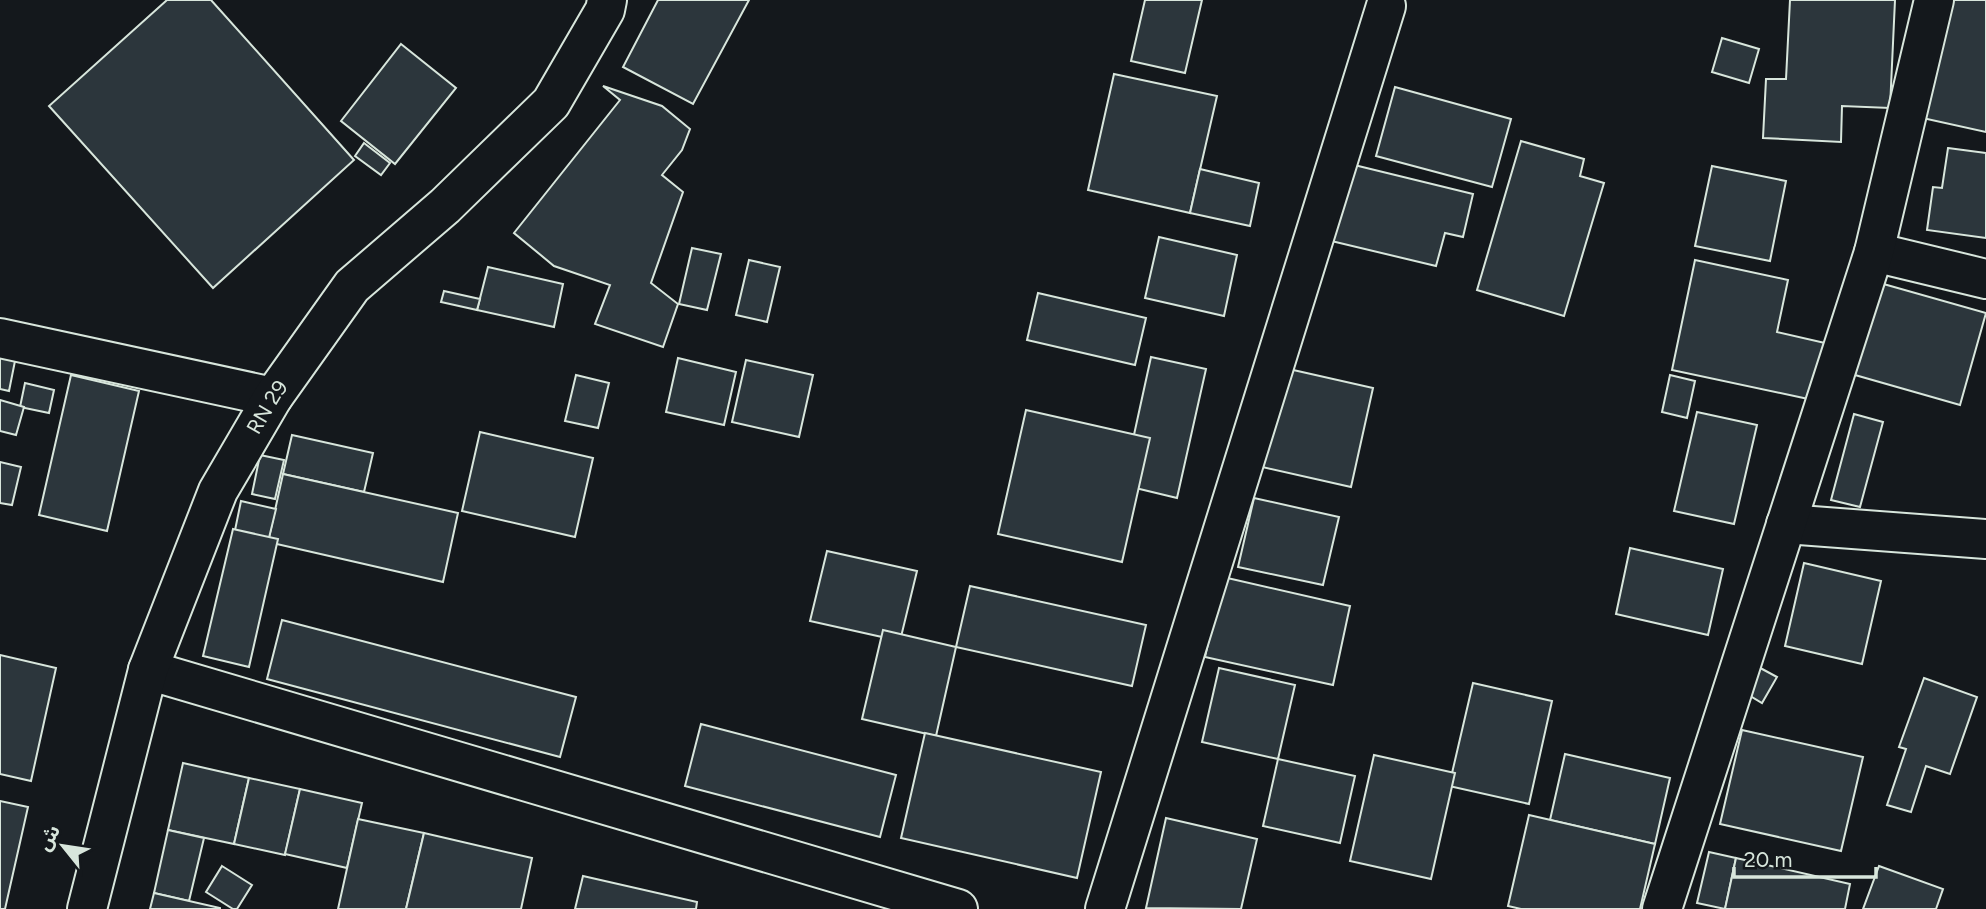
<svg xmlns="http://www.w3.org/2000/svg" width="1986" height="909" font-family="Figtree,'Noto Sans Arabic',sans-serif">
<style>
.building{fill:#2c363c;stroke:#d8e6dc;stroke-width:2}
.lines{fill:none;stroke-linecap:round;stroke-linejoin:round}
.minor-casing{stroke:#d8e6dc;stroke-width:42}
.major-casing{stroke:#d8e6dc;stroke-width:42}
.minor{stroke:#14181c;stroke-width:38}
.major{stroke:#14181c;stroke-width:38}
.labels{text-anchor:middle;stroke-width:5;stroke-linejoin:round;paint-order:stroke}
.street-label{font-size:21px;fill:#d8e6dc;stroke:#14181c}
</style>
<rect width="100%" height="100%" fill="#14181c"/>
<g class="building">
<path d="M 167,0 L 211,0 L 354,160 L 213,288 L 49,106 Z"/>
<path d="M 658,0 L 749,0 L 693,104 L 623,67 Z"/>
<path d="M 1145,0 L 1202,0 L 1185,73 L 1131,61 Z"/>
<path d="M 1790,0 L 1895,0 L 1890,108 L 1842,106 L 1841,142 L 1763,138 L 1766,79 L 1786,79 Z"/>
<path d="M 1944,0 L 1986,0 L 1986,132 L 1918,117 Z"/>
<path d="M 1722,38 L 1759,49 L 1749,83 L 1712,72 Z"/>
<path d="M 401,44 L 456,88 L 395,164 L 341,121 Z"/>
<path d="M 1114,74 L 1217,96 L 1190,213 L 1088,190 Z"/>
<path d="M 603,86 L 662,106 L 690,129 L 682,150 L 662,175 L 683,192 L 651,283 L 678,304 L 663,347 L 595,324 L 610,285 L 554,266 L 514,233 L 620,100 Z"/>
<path d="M 1395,87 L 1511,119 L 1492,187 L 1376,156 Z"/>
<path d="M 1521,141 L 1584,159 L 1580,176 L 1604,183 L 1564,316 L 1477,290 Z"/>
<path d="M 364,143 L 390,163 L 381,175 L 355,156 Z"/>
<path d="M 1948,148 L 1986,153 L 1986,238 L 1927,230 L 1933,187 L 1942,188 Z"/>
<path d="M 1342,162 L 1473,194 L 1463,237 L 1445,233 L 1436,266 L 1323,239 Z"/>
<path d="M 1712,166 L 1786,181 L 1770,261 L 1695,246 Z"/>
<path d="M 1200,169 L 1259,183 L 1250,226 L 1190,213 Z"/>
<path d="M 1159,237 L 1237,255 L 1224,316 L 1145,298 Z"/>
<path d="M 692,248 L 721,254 L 707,310 L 679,304 Z"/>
<path d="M 749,260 L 780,267 L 767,322 L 736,315 Z"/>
<path d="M 1695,260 L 1788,280 L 1777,332 L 1825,343 L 1813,400 L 1672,370 Z"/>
<path d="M 488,267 L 563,284 L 554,327 L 477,310 Z"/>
<path d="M 1880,283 L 1986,313 L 1960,405 L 1855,375 Z"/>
<path d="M 444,291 L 480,299 L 477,310 L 441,302 Z"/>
<path d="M 1038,293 L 1146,318 L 1135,365 L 1027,340 Z"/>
<path d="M 0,352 L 16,356 L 9,391 L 0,389 Z"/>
<path d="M 1151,357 L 1206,369 L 1177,498 L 1123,485 Z"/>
<path d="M 678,358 L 736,372 L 724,425 L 666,412 Z"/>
<path d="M 746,360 L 813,375 L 799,437 L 732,422 Z"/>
<path d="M 1280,367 L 1373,388 L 1351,487 L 1258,466 Z"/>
<path d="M 71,375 L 139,391 L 107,531 L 39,515 Z"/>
<path d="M 576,375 L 609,383 L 598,428 L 565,421 Z"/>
<path d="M 1670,375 L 1695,381 L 1687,418 L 1662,412 Z"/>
<path d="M 25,383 L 54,390 L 49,413 L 20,407 Z"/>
<path d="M 0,400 L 24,407 L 16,435 L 0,431 Z"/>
<path d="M 1026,410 L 1150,438 L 1122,562 L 998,534 Z"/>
<path d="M 1697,412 L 1757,425 L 1734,524 L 1674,511 Z"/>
<path d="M 1854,414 L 1883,422 L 1860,507 L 1831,500 Z"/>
<path d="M 480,432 L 593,458 L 575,537 L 462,511 Z"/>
<path d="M 292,435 L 373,453 L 364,492 L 283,474 Z"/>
<path d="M 260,455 L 284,460 L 275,499 L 252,494 Z"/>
<path d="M 0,462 L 21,467 L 12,505 L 0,503 Z"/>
<path d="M 283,474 L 458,513 L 443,582 L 268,542 Z"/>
<path d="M 1254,498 L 1339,517 L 1323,585 L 1238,567 Z"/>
<path d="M 241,501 L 276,509 L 268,542 L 234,535 Z"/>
<path d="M 233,529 L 278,539 L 249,667 L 203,656 Z"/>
<path d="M 1630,548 L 1723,569 L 1708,635 L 1616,614 Z"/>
<path d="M 827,551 L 917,571 L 900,641 L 810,621 Z"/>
<path d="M 1804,563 L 1881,581 L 1862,664 L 1785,646 Z"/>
<path d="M 1223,577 L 1350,606 L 1333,685 L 1205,657 Z"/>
<path d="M 970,586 L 1146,625 L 1132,686 L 956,647 Z"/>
<path d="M 282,620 L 576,697 L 560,757 L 267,679 Z"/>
<path d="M 883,630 L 956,647 L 936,736 L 862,719 Z"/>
<path d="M 0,655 L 56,668 L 31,781 L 0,774 Z"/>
<path d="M 1751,663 L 1777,677 L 1762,703 L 1737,688 Z"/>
<path d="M 1219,668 L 1295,685 L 1278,759 L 1202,742 Z"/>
<path d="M 1924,678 L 1977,697 L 1950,774 L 1926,766 L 1911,812 L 1887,805 L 1906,749 L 1899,747 Z"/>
<path d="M 1473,683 L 1552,701 L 1529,804 L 1449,786 Z"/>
<path d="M 701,724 L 896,775 L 880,837 L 685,786 Z"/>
<path d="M 1742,730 L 1863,757 L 1841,851 L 1720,824 Z"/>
<path d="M 925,733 L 1101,772 L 1077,878 L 901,838 Z"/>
<path d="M 1565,754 L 1670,778 L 1655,844 L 1550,820 Z"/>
<path d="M 1374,755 L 1455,773 L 1431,879 L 1350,861 Z"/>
<path d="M 1278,759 L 1355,776 L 1340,843 L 1263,826 Z"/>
<path d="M 183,763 L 249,778 L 234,844 L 168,830 Z"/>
<path d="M 249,778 L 300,789 L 285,855 L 234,844 Z"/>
<path d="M 300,789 L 362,803 L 347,868 L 285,854 Z"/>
<path d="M 0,801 L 28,807 L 5,909 L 0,909 Z"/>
<path d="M 1529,815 L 1655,844 L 1640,909 L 1521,909 L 1508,906 Z"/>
<path d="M 1166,818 L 1257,839 L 1241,909 L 1146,908 Z"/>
<path d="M 358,819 L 424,833 L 406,909 L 338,909 Z"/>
<path d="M 168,830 L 204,838 L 189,901 L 154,893 Z"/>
<path d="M 424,833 L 532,858 L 521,909 L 406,909 Z"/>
<path d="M 1709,852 L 1736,858 L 1725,909 L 1697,903 Z"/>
<path d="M 1736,858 L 1850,884 L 1845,909 L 1725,909 Z"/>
<path d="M 222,866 L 252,885 L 237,909 L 233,909 L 206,892 Z"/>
<path d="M 1879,866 L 1943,889 L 1936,909 L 1863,909 Z"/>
<path d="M 583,876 L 697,902 L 696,909 L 575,909 Z"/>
<path d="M 154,893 L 220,908 L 220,909 L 150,909 Z"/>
</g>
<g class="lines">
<defs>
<g id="minor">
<path d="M 1874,252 L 1986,279"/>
<path d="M 0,338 L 273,397"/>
<path d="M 1786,524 L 1986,539"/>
<path d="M 1105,909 L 1386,6"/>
<path d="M 1662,909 L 1874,252 L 1934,0"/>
</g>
<g id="major">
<path d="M 148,670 L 958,909"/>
<path id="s1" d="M 87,909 L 148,670 L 218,491 L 273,397 L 352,286 L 445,206 L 551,103 L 605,10 L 607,0"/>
</g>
</defs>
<use href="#minor" class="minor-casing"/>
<use href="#major" class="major-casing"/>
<use href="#minor" class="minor"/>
<use href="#major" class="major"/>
</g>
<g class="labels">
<g class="street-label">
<text dy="7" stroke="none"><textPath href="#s1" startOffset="536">RN 29</textPath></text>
</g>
</g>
<g transform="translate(63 846) rotate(300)" stroke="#14181c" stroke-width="5" paint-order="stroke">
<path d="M0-5L12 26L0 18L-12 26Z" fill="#d8e6dc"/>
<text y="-10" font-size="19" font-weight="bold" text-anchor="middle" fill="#d8e6dc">ش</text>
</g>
<path d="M1734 867v10h142v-10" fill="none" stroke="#d8e6dc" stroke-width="3.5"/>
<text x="1744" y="867" font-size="21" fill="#d8e6dc" stroke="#14181c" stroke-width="5" paint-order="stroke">20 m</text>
</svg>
